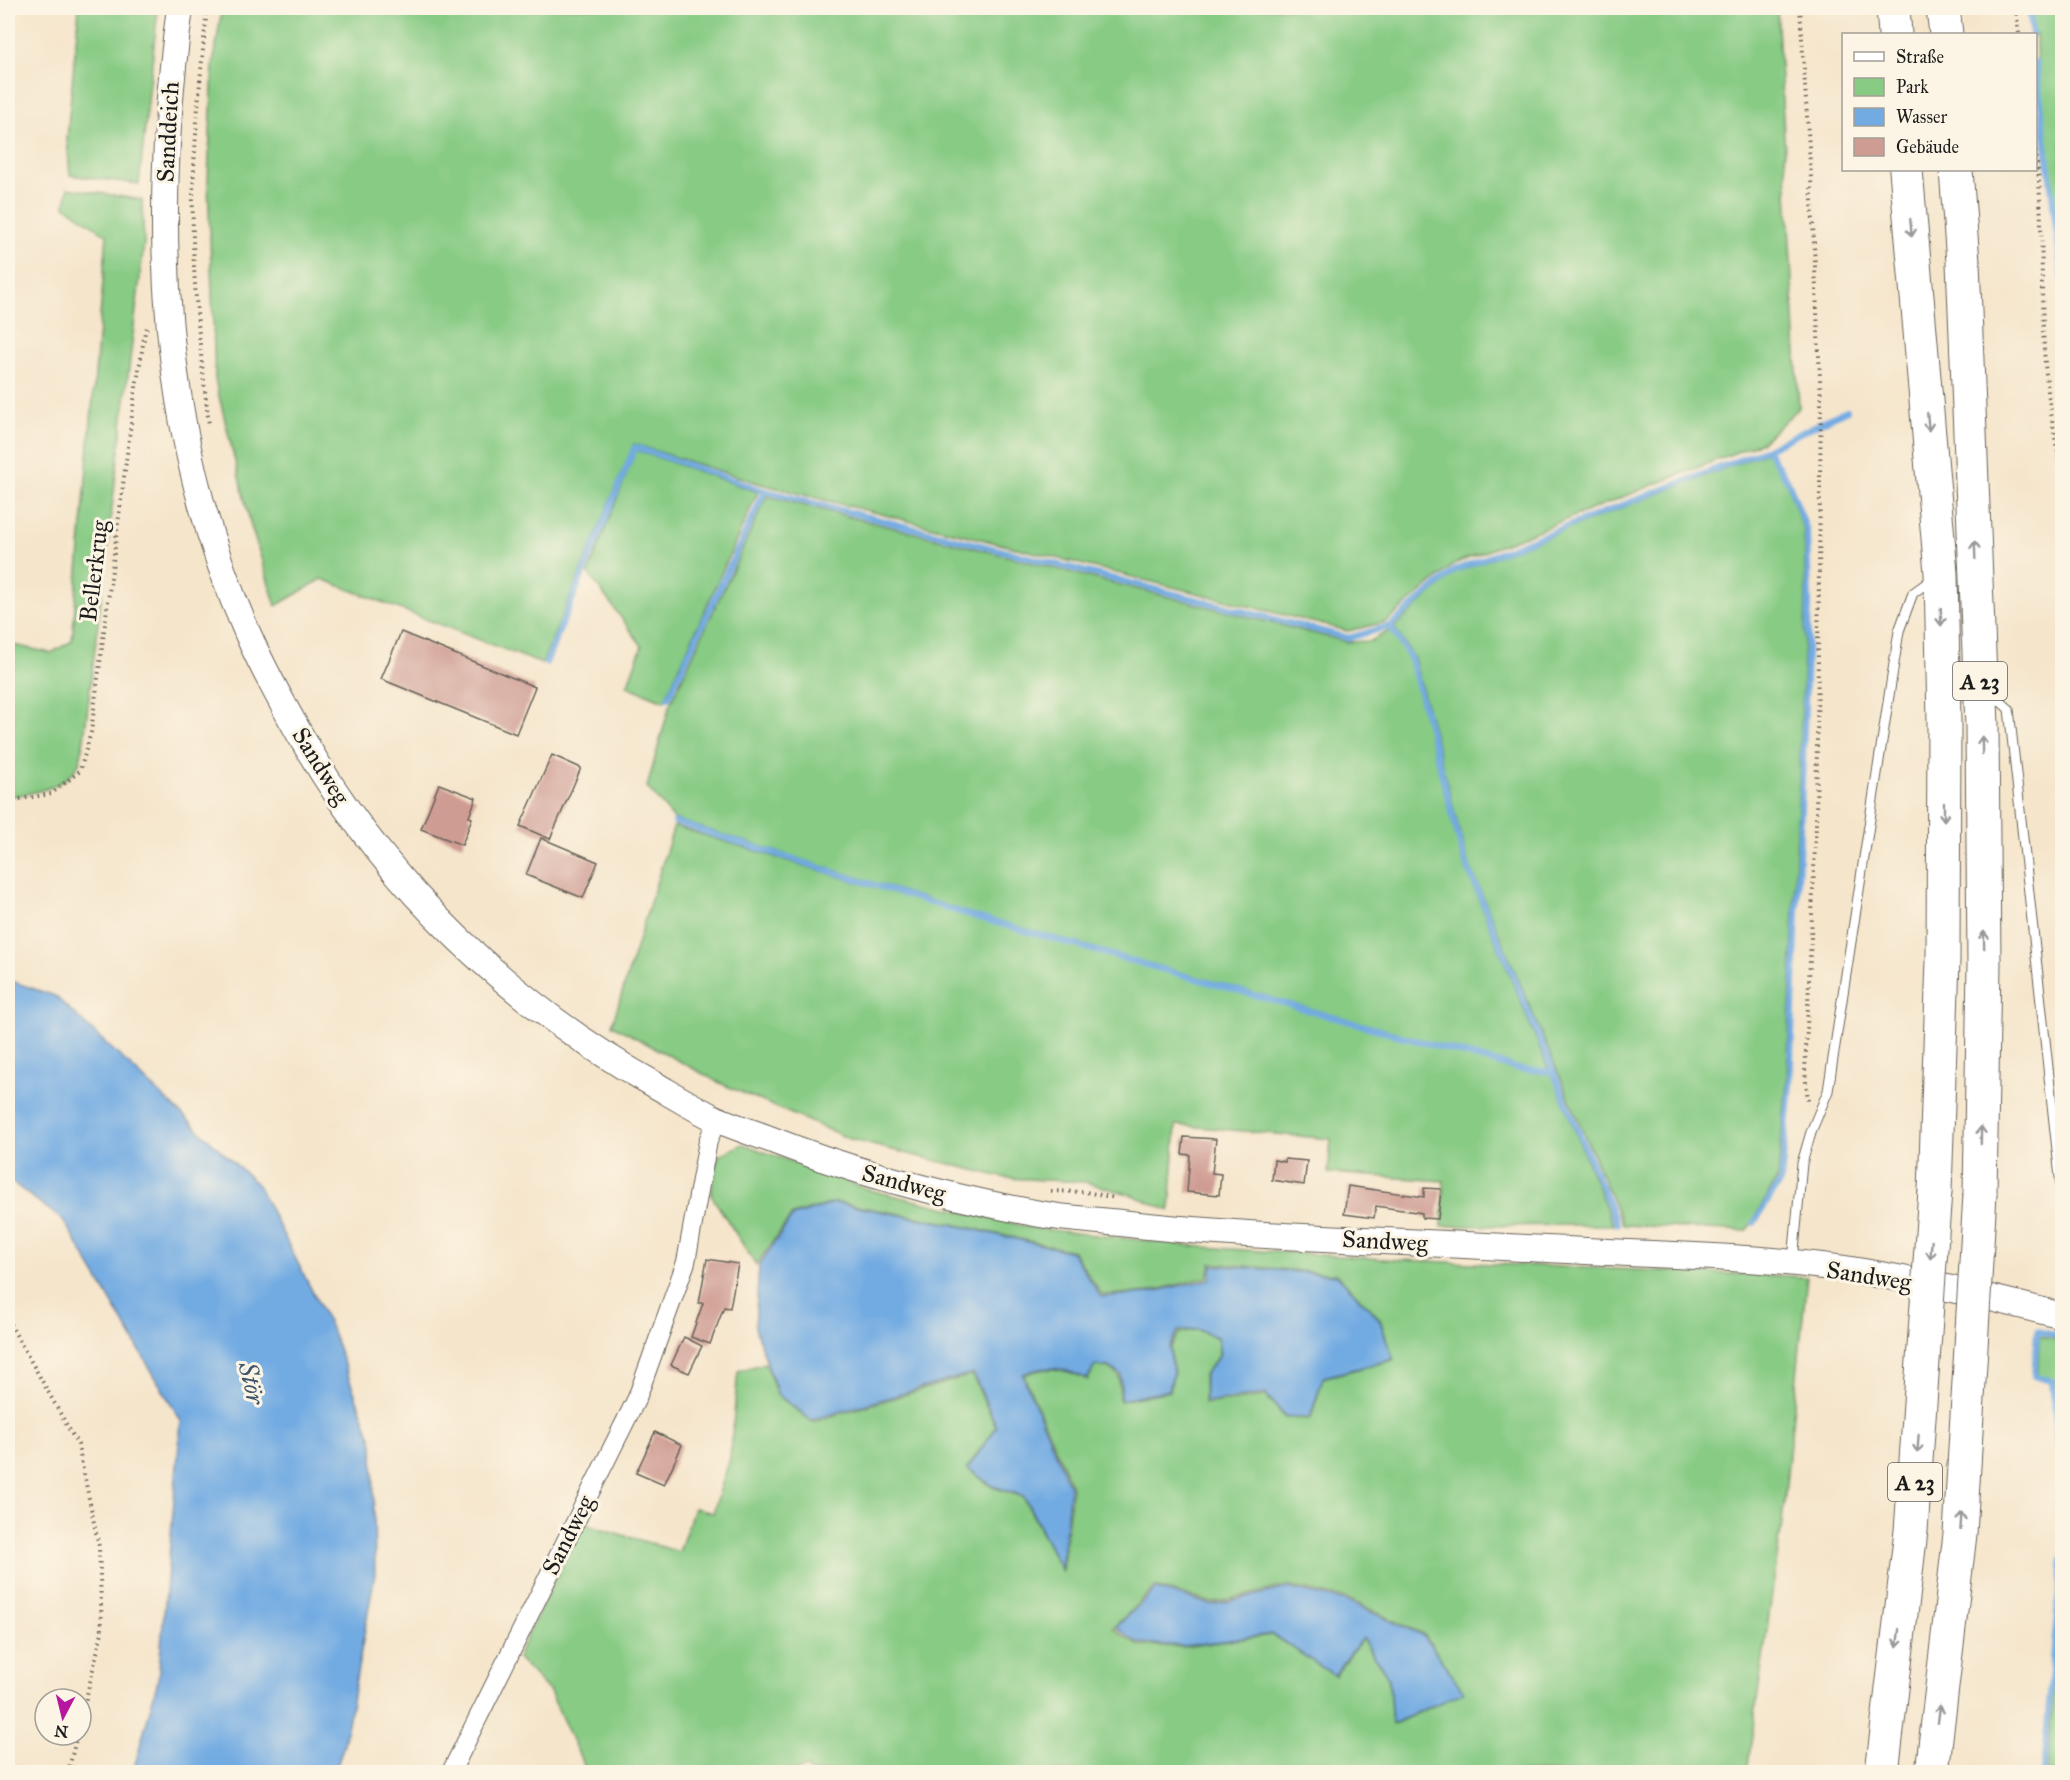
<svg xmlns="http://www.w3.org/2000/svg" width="2070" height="1780" font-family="'IM FELL Great Primer',serif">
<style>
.green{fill:#87cb84;stroke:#527450;stroke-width:1.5;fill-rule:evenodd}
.water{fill:#72abe2;stroke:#47647f;stroke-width:1.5}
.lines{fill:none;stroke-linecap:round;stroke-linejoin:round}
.stream{stroke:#72abe2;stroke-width:6}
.building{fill:#cf9c93}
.lane-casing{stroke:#686259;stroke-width:11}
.street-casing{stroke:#686259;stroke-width:20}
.secondary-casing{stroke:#686259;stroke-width:28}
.highway-casing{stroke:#686259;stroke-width:35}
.path{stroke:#686259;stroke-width:4;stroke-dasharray:1.5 4.5;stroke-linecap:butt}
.lane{stroke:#fff;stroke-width:9}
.street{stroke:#fff;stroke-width:18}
.secondary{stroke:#fff;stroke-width:26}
.highway{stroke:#fff;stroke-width:33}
.highway-bridge-casing{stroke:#686259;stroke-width:35;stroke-linecap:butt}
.highway-bridge{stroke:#fff;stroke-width:33}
.oneway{stroke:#999}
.labels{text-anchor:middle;stroke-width:6;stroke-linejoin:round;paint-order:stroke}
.shield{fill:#fcf5e5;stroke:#5f5d58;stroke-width:1.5}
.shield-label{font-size:22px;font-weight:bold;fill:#1c1c1c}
.street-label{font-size:24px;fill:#1c1c1c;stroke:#fcf5e5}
.water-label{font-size:26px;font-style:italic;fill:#3e556b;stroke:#fcf5e5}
</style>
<rect width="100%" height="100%" fill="#fcf5e5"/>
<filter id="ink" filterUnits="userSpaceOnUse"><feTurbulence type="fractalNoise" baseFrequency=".0167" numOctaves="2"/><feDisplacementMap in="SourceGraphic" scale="12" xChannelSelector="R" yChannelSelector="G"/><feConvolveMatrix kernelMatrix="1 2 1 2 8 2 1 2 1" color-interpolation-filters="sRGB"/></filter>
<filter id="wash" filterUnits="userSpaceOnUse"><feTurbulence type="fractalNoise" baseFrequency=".008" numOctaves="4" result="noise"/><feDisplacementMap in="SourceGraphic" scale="24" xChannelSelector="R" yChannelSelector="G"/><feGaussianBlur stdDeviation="1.35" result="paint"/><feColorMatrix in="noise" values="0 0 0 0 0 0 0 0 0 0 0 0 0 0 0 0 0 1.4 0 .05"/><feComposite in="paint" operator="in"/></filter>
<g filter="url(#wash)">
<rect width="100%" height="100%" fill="#f5e5cb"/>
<g class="green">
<path d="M 79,8 L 158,8 L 139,184 L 70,175 L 67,138 Z"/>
<path d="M 222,8 L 1777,8 L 1799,408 L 1762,442 L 1456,563 L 1386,622 L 1348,631 L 761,484 L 634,444 L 542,664 L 322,579 L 276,606 L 251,526 L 215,380 L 208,181 L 213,65 Z"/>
<path d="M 2030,8 L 2062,8 L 2062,259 L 2036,51 L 2036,34 L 2033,34 Z"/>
<path d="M 68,188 L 142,200 L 144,244 L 84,739 C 82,748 82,760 77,767 C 61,790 33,793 8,797 L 8,644 L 51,653 L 72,641 L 107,235 L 65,206 Z"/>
<path d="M 636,450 L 758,492 L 664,701 L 627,686 L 642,646 L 588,573 Z"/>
<path d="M 1767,452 L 1787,484 L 1804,531 L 1806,603 L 1787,1082 L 1778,1177 L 1747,1231 L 1623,1225 L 1467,859 L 1414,658 L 1394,627 L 1456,572 Z"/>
<path d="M 767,496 L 1348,642 L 1371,641 L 1390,630 L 1409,659 L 1462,859 L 1549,1070 L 1519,1067 L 973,914 L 674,819 L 647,787 L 670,704 Z"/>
<path d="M 674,826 L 971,917 L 1518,1071 L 1552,1074 L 1613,1225 L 1442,1226 L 1444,1181 L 1328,1173 L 1331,1139 L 1176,1125 L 1170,1211 L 1132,1195 L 1085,1182 L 1006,1178 L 852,1140 L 722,1084 L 612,1025 Z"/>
<path d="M 743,1144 L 870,1190 L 1033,1228 L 1202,1247 L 1400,1260 L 1807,1277 L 1782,1523 L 1747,1772 L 1287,1772 L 1284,1765 L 1258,1772 L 809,1772 L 808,1768 L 790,1772 L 587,1772 L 550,1692 L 517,1657 L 583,1523 L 679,1552 L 694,1508 L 713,1513 L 730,1458 L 738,1371 L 765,1363 L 777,1395 L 812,1422 L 972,1375 L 996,1427 L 967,1468 L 992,1487 L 1023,1497 L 1062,1572 L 1072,1487 L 1024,1375 C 1049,1365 1064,1369 1088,1380 L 1095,1366 L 1109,1368 L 1119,1376 L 1120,1401 L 1170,1391 L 1174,1372 L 1170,1348 L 1179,1333 L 1197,1330 L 1217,1338 L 1219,1355 L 1204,1374 L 1204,1404 L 1266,1396 L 1285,1418 L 1311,1419 L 1323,1378 L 1394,1360 L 1380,1319 L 1337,1274 L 1211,1263 L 1208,1277 L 1148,1292 L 1102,1295 L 1073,1251 L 954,1224 L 836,1202 L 792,1215 L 756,1265 L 711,1195 L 718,1156 ZM 1287,1586 L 1348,1599 L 1425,1635 L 1464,1692 L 1392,1725 L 1388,1677 L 1362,1639 L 1335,1676 L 1272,1635 L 1184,1647 L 1138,1645 L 1113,1628 L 1155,1587 L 1213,1603 Z"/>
<path d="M 2039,1336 L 2062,1341 L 2062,1445 L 2056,1380 L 2038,1375 Z"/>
<path d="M 2062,1600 L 2062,1772 L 2047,1772 Z"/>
</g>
<g class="water">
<path d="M 8,980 L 55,996 L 258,1185 L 330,1326 L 373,1443 L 375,1574 L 344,1745 L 335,1772 L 133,1772 L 158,1680 L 181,1421 L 64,1221 L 8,1179 Z"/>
<path d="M 835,1203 L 954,1225 L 1072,1252 L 1101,1297 L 1149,1293 L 1210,1279 L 1212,1265 L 1337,1275 L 1379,1319 L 1393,1359 L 1323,1377 L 1310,1417 L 1286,1417 L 1266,1394 L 1205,1402 L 1205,1374 L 1220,1355 L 1218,1337 L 1197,1329 L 1178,1331 L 1169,1347 L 1173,1372 L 1169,1390 L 1121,1400 L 1121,1375 L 1109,1367 L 1095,1365 L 1087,1379 C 1063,1367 1048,1364 1022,1374 L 1070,1487 L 1061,1569 L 1024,1496 L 993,1486 L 968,1468 L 997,1427 L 973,1373 L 812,1420 L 778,1395 L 755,1328 L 759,1265 L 793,1216 Z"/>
<path d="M 1287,1588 L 1347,1601 L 1424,1636 L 1464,1692 L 1392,1724 L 1389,1677 L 1362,1638 L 1334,1675 L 1272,1634 L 1184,1646 L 1138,1643 L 1116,1627 L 1156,1589 L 1213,1605 Z"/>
</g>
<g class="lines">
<g class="stream">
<path d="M 2029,8 L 2032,34"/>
<path d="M 2036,62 L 2062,278"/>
<path d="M 2058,354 L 2062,353"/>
<path d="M 1390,626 L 1411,659 L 1464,858 L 1617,1224"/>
<path d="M 546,663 L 635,447 L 765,491"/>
<path d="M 668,698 L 765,491 L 1349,638 L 1390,626 L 1455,570 L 1767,449 L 1847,410"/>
<path d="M 675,822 L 972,916 L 1518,1069 L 1554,1072"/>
<path d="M 1754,1223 L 1781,1180 L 1790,1084 L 1809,603 L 1807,531 L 1789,483 L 1767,449"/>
<path d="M 2062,1337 L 2037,1331 L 2034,1376 L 2052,1381 L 2057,1437 L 2062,1455"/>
<path d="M 2043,1772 L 2062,1559"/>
</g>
</g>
<g id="blocks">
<g class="building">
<path d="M 401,632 L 535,687 L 516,734 L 381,679 Z"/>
<path d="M 552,755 L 581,768 L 550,839 L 520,826 Z"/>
<path d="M 439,784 L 476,798 L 469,817 L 472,818 L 462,845 L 421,829 Z"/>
<path d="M 541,838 L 598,862 L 583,898 L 526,875 Z"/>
<path d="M 1184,1137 L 1216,1139 L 1212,1173 L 1221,1174 L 1219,1195 L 1187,1192 L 1190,1155 L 1182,1154 Z"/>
<path d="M 1285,1159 L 1307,1161 L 1304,1185 L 1272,1180 L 1274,1160 L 1285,1162 Z"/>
<path d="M 1348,1186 L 1424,1197 L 1424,1188 L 1441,1189 L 1438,1219 L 1422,1218 L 1422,1213 L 1376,1206 L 1374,1218 L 1344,1214 Z"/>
<path d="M 707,1259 L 738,1264 L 730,1308 L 724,1307 L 710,1344 L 691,1337 L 703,1303 L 699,1303 Z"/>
<path d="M 684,1337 L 702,1346 L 689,1373 L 671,1365 Z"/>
<path d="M 655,1432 L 682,1445 L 664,1485 L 636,1473 Z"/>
</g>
</g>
</g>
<g filter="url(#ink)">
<use href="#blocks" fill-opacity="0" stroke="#686259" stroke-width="1.5"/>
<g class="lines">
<defs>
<g id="lane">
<path d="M 1989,691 L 2009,709 L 2062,1196"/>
<path d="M 1793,1261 L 1802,1163 L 1811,1132 L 1828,1091 L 1899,631 L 1913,593 L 1934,578"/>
</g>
<path id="street" d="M 451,1772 L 637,1398 L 686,1262 L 708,1141 L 717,1119"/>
<path id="secondary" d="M 180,8 C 151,220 159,433 247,632 C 263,669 283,705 303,740 C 387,886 510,1004 657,1086 C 676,1097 696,1109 716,1119 C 733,1126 750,1132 767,1138 C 856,1173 947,1197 1040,1214 C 1067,1219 1094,1220 1121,1223 C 1189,1231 1256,1235 1324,1238 C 1418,1243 1513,1248 1608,1252 C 1693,1256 1780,1258 1864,1272 C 1931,1283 1998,1299 2062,1316"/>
<g id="highway">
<path d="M 1893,8 L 1895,34"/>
<path d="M 1943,8 L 1946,34"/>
<path d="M 1906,170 L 1941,573 L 1944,722 L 1943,960 L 1935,1191"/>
<path d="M 1956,170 L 1963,262 L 1982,726 L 1984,964 L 1980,1194"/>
</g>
</defs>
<use href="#lane" class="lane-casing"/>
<use href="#street" class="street-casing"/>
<use href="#secondary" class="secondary-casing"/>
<use href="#highway" class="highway-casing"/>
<g class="path">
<path d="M 207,8 C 201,69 195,132 193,194 C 191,271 200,349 209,425"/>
<path d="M 1800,8 L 1811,178 L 1821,400 L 1816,824 L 1805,1072 L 1808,1101"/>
<path d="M 2016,8 L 2019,34"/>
<path d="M 2036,151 C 2044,216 2040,282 2044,347 C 2046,392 2055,435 2062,479"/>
<path d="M 8,801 L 51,794 L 80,771 L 91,732 L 134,400 L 145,332 L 147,328"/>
<path d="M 1051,1191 L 1086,1192 L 1115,1198"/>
<path d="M 10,1324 L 78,1445 L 99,1547 L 102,1632 L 81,1719"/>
<path d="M 68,1772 L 77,1735"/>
</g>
<use href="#lane" class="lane"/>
<use href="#street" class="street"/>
<use href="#secondary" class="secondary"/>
<use href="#highway" class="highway"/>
<defs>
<g id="highway-bridge">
<path d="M 1882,1772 L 1911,1531 L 1935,1191"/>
<path d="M 1932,1772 L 1960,1534 L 1980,1194"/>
</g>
</defs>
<use href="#highway-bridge" class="highway-bridge-casing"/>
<use href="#highway-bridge" class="highway-bridge"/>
</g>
<defs><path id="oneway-shaft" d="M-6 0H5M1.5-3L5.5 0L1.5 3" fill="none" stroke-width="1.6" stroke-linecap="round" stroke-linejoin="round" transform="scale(1.5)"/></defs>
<g class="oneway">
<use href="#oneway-shaft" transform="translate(1911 228) rotate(85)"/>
<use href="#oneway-shaft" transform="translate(1928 422) rotate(85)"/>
<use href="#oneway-shaft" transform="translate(1975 550) rotate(-92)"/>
<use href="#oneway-shaft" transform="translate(1941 617) rotate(89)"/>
<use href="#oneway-shaft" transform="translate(1982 745) rotate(-91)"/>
<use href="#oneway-shaft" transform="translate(1944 812) rotate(90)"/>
<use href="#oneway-shaft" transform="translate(1984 940) rotate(-91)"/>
<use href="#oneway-shaft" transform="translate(1981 1135) rotate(-89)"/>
<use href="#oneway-shaft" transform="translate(1931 1250) rotate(94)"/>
<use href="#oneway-shaft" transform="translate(1918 1444) rotate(94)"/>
<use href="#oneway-shaft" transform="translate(1961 1521) rotate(-86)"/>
<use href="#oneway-shaft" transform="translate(1898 1638) rotate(97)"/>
<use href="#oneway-shaft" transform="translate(1939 1714) rotate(-83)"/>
</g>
</g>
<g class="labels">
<g class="shield">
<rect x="1953" y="662" width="54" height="38" rx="4.5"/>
<rect x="1888" y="1463" width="54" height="38" rx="4.5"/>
</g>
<g class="shield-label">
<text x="1980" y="689">A 23</text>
<text x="1915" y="1490">A 23</text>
</g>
<g class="street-label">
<text transform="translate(168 132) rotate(-87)" y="8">Sanddeich</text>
<text transform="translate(94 571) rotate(-83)" y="8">Bellerkrug</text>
<text transform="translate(321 766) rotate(58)" y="8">Sandweg</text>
<text transform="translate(904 1183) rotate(15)" y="8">Sandweg</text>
<text transform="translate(1385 1241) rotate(3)" y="8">Sandweg</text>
<text transform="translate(1869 1276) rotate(9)" y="8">Sandweg</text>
<text transform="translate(568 1535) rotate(-63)" y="8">Sandweg</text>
</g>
<g class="water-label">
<text transform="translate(252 1383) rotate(77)" y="9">Stör</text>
</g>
</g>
<rect width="2070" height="1780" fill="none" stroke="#fcf5e5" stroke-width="30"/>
<rect x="1842" y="33" width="195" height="138" fill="#fcf5e5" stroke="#a29e95" stroke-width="1.5"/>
<rect x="1854" y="52" width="30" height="9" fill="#ffffff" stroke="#a29e95" stroke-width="1.5"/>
<text x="1896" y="63" font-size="18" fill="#1c1c1c">Straße</text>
<rect x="1854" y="78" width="30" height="18" fill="#87cb84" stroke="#a29e95" stroke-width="1.5"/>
<text x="1896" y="93" font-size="18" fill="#1c1c1c">Park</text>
<rect x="1854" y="108" width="30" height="18" fill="#72abe2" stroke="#a29e95" stroke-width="1.5"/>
<text x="1896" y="123" font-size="18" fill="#1c1c1c">Wasser</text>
<rect x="1854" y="138" width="30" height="18" fill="#cf9c93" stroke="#a29e95" stroke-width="1.5"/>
<text x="1896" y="153" font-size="18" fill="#1c1c1c">Gebäude</text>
<g transform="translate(63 1717) rotate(187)"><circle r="28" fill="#fcf5e5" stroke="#a29e95" stroke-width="1.5"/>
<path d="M0-4.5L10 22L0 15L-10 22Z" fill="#b5179e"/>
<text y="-9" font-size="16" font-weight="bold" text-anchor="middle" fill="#1c1c1c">N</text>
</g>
</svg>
